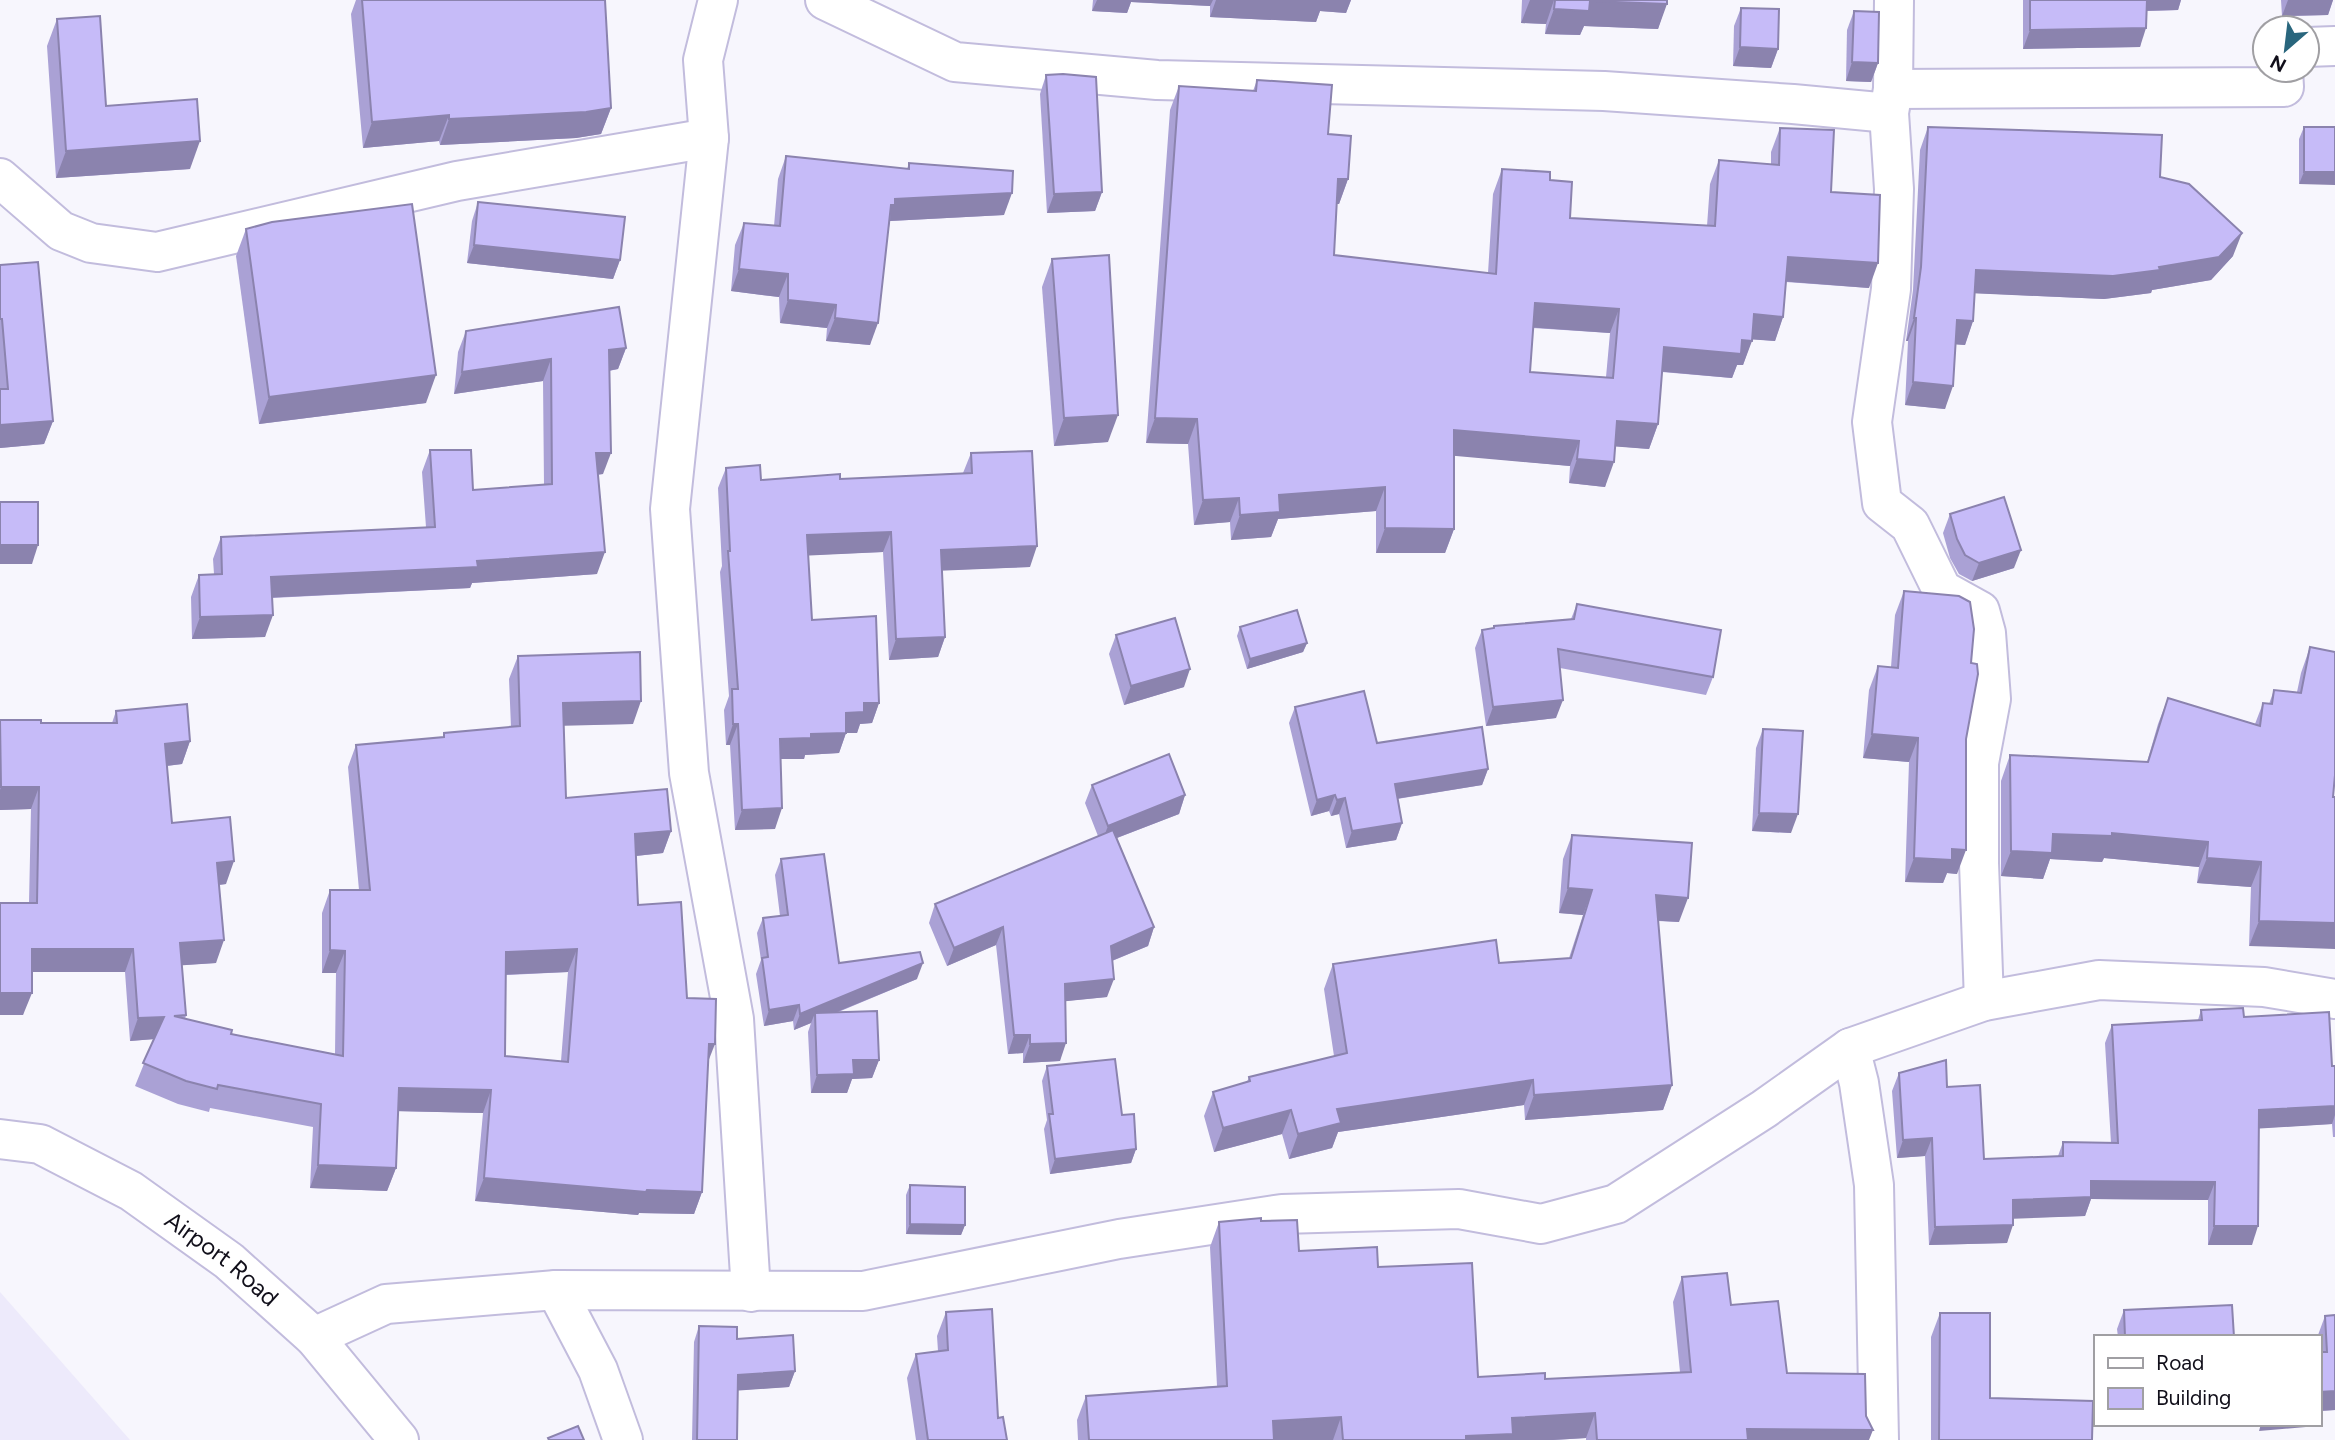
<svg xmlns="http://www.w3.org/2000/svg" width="2335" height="1440" font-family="Figtree,sans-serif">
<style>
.built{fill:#edeafb}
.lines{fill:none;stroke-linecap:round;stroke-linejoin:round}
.minor-casing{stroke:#c2bcdd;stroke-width:42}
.trunk-casing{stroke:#c2bcdd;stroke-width:42}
.minor{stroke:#fff;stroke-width:38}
.trunk{stroke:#fff;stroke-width:38}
.wall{fill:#aaa1d5;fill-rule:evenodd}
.shaded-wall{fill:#8b83ae}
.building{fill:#c6bbf8;stroke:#8b83ae;stroke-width:2;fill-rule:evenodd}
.labels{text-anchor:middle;stroke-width:5;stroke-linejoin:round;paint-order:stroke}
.street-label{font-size:24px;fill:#110f1a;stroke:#fff}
</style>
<rect width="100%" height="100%" fill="#f7f6fd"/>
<path class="built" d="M 0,1292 L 130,1440 L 0,1440 Z"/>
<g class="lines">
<defs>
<g id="minor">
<path d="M 718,0 L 703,60 L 709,138 L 670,509 L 689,773 L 734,1019 L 751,1292"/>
<path d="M 825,0 L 955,62 L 1157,80 L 1604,91 L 1793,104 L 1889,113"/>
<path d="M 1894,0 L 1893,89 L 1889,113 L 1894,189 L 1891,289 L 1872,422 L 1882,503 L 1910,525 L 1942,590 L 1980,611 L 1986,633 L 1991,699 L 1979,763 L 1979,863 L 1984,1001"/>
<path d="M 2307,47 L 2335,46"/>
<path d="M 1893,89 L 2284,87 L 2283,70"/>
<path d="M 0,178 L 61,231 L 91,243 L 157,252 L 457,181 L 709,138"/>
<path d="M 1850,1048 L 1859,1083 L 1874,1185 L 1879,1440"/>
<path d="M 556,1290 L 598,1370 L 623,1440"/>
<path d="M 314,1337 L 386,1304 L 556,1290 L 863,1291 L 1119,1239 L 1282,1214 L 1459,1209 L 1541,1224 L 1616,1204 L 1764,1109 L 1850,1048 L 1984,1001 L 2099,980 L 2264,987 L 2335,999"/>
</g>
<g id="trunk">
<path id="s1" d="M 0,1139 L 40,1144 L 131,1191 L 229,1261 L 314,1337 L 399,1440"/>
</g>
</defs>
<use href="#minor" class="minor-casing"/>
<use href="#trunk" class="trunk-casing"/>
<use href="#minor" class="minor"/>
<use href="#trunk" class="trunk"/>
</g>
<g class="wall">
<path d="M 356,0 L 605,0 L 611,108 L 601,134 L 576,138 L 440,145 L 439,141 L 363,148 L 351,14 Z"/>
<path d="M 1093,0 L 1351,0 L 1346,13 L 1320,11 L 1316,22 L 1210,17 L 1210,6 L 1131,2 L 1127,13 L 1092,11 Z"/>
<path d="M 1522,0 L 1667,0 L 1658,29 L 1584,26 L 1580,35 L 1545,34 L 1546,24 L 1521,23 Z"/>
<path d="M 2023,0 L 2181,0 L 2178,10 L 2147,11 L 2140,47 L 2023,49 Z"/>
<path d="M 2281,0 L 2333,0 L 2328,15 L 2282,16 Z"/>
<path d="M 1741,8 L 1778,49 L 1771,68 L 1733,66 L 1734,26 Z"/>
<path d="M 1854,11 L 1878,63 L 1871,82 L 1846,81 L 1847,30 Z"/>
<path d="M 57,19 L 106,106 L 190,169 L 56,178 L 47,46 Z"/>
<path d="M 1046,75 L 1102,192 L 1095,211 L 1047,213 L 1040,94 Z"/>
<path d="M 1257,80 L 1328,134 L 1348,179 L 1339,204 L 1337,204 L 1334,255 L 1488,273 L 1493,194 L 1502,169 L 1550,180 L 1570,218 L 1707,226 L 1710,184 L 1719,160 L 1771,164 L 1771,152 L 1780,128 L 1831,192 L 1869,288 L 1786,282 L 1783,317 L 1775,341 L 1752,339 L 1743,365 L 1737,365 L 1732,378 L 1662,372 L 1658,424 L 1649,449 L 1615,446 L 1605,487 L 1569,483 L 1570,466 L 1454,455 L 1454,529 L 1445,553 L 1376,553 L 1376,511 L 1278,519 L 1271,537 L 1231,540 L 1230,522 L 1194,525 L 1188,444 L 1146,443 L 1170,110 L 1179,86 L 1253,91 ZM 1533,328 L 1610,333 L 1606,377 L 1530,372 Z"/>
<path d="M 1928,127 L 2160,177 L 2233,256 L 2211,280 L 2152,290 L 2151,293 L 2104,299 L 1975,293 L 1973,321 L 1965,345 L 1956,344 L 1945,409 L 1905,405 L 1908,341 L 1906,341 L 1913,290 L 1920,150 Z"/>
<path d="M 2304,127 L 2335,127 L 2299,184 L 2299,139 Z"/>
<path d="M 786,156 L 907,169 L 909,163 L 1004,215 L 890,221 L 870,345 L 826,341 L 827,328 L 780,323 L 779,297 L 731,291 L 735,245 L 744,223 L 774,226 L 778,179 Z"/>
<path d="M 478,202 L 620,260 L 613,279 L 467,263 L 472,221 Z"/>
<path d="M 246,229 L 426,403 L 259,424 L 236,256 Z"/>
<path d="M 1052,259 L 1108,442 L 1054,446 L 1042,287 Z"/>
<path d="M 0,265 L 53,421 L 44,444 L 0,448 Z"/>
<path d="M 466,331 L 626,348 L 618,369 L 609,371 L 603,474 L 598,475 L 597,574 L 472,583 L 470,588 L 272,598 L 265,637 L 192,639 L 191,597 L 199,575 L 214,574 L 213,559 L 221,537 L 426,527 L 422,472 L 430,450 L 473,490 L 544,485 L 543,381 L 454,394 L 458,352 Z"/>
<path d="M 971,453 L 1030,567 L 942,570 L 945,637 L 938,657 L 889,660 L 883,552 L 808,555 L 812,620 L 879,703 L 872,723 L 860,724 L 857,733 L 846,733 L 839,753 L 805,755 L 804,759 L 780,759 L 775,829 L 735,830 L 730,745 L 726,745 L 724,710 L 729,696 L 720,572 L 722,566 L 718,488 L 726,468 L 761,480 L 840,479 L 963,473 Z"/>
<path d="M 1950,514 L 2014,568 L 1972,581 L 1959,574 L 1950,558 L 1943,533 Z"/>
<path d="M 1904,591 L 1966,739 L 1957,874 L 1947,873 L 1943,883 L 1905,882 L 1909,762 L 1863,758 L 1869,690 L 1878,666 L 1891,667 L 1895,615 Z"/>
<path d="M 1577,604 L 1713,677 L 1706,695 L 1560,668 L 1556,718 L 1486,726 L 1475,648 L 1482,630 L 1493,628 L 1494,626 L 1571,619 Z"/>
<path d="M 1240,627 L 1307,643 L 1303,652 L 1247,669 L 1237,636 Z"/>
<path d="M 1116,635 L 1184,687 L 1124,705 L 1109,654 Z"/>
<path d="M 2310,647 L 2335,775 L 2249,946 L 2251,887 L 2197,883 L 2199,867 L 2104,858 L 2102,862 L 2050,859 L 2043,879 L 2001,876 L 2001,781 L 2010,755 L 2147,762 L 2158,724 L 2168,698 L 2255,724 L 2263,703 L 2269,704 L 2274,690 L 2297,692 L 2301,673 Z"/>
<path d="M 518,656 L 633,724 L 564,725 L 566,798 L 671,831 L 663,853 L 636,856 L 638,905 L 687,998 L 708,1064 L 702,1192 L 694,1214 L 639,1213 L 638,1215 L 475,1201 L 483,1113 L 398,1111 L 396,1168 L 387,1191 L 310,1188 L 313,1127 L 210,1108 L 209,1112 L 178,1104 L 135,1086 L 154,1039 L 130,1041 L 125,972 L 32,972 L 23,1015 L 29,903 L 31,809 L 0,810 L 0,720 L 41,723 L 112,723 L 116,711 L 190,741 L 182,764 L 167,766 L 172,823 L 226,884 L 219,885 L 216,963 L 182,965 L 186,1015 L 185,1019 L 231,1034 L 335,1054 L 336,973 L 322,973 L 322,913 L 330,890 L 359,890 L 348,767 L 356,745 L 443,737 L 444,733 L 511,727 L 509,679 ZM 568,972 L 561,1061 L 505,1056 L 506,975 Z"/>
<path d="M 1295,707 L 1377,743 L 1488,769 L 1482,785 L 1397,799 L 1402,823 L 1396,840 L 1346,848 L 1339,814 L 1331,816 L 1329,811 L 1311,816 L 1289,723 Z"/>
<path d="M 1763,729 L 1791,833 L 1752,831 L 1756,748 Z"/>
<path d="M 1092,785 L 1185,795 L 1179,814 L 1117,838 L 1154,927 L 1148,946 L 1112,961 L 1107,997 L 1065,1001 L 1060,1061 L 1023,1063 L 1023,1053 L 1008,1054 L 996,945 L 947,966 L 929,923 L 935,904 L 1098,836 L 1085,803 Z"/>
<path d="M 1572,835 L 1679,922 L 1658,921 L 1672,1085 L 1663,1110 L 1525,1120 L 1524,1105 L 1338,1132 L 1332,1148 L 1289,1159 L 1282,1134 L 1214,1152 L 1204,1116 L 1213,1092 L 1247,1082 L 1249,1077 L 1334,1056 L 1324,989 L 1333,964 L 1499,963 L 1569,958 L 1583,915 L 1559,913 L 1563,859 Z"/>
<path d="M 781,859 L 839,963 L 917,979 L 836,1013 L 879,1060 L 872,1078 L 852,1079 L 847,1093 L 811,1093 L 808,1032 L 811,1023 L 794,1030 L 793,1021 L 764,1026 L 756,974 L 761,960 L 757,933 L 763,918 L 780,916 L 775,875 Z"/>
<path d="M 2201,1010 L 2244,1017 L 2332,1066 L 2335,1066 L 2335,1137 L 2333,1137 L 2332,1124 L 2259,1128 L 2252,1245 L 2208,1245 L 2208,1200 L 2091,1199 L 2085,1216 L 2013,1218 L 2007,1243 L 1929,1245 L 1925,1156 L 1897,1158 L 1892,1091 L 1899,1073 L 1984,1159 L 2058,1156 L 2063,1142 L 2111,1143 L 2105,1043 L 2112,1025 L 2198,1020 Z"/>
<path d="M 1047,1066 L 1122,1115 L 1136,1149 L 1131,1163 L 1050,1174 L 1044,1129 L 1047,1120 L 1042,1081 Z"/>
<path d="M 910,1185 L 965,1225 L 961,1235 L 906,1234 L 906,1195 Z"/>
<path d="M 1261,1221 L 1299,1251 L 1378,1267 L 1478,1377 L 1545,1379 L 1680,1372 L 1673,1302 L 1682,1277 L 1731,1305 L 1787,1373 L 1866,1416 L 1869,1440 L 1586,1440 L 1586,1438 L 1553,1440 L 1078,1440 L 1077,1420 L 1086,1396 L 1217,1386 L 1210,1247 L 1219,1222 Z"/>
<path d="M 2124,1310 L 2234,1337 L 2118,1337 L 2117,1329 Z"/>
<path d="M 946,1312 L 998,1418 L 1007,1440 L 916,1440 L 907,1378 L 916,1354 L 938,1351 L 937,1336 Z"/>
<path d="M 1940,1313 L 1990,1398 L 2092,1440 L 1931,1440 L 1931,1337 Z"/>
<path d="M 2335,1315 L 2335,1410 L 2319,1411 L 2319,1337 L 2318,1337 L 2318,1335 L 2325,1316 Z"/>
<path d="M 699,1326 L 737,1339 L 795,1371 L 789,1387 L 738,1390 L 737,1440 L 692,1440 L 694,1342 Z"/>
</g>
<g class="shaded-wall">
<path d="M 1097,0 L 1213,0 L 1210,6 L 1131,2 L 1127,13 L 1092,11 Z"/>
<path d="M 1216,0 L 1351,0 L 1346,13 L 1320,11 L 1316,22 L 1210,17 Z"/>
<path d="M 1530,0 L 1554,0 L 1546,24 L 1521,23 Z"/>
<path d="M 2144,0 L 2181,0 L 2178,10 L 2140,11 Z"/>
<path d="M 2288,0 L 2333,0 L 2328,15 L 2282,16 Z"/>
<path d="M 1590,1 L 1667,4 L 1658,29 L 1584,26 L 1580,35 L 1545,34 L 1554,9 Z"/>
<path d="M 2146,28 L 2140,47 L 2023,49 L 2030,30 Z"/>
<path d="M 1740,47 L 1778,49 L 1771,68 L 1733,66 Z"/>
<path d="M 1852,62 L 1878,63 L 1871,82 L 1846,81 Z"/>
<path d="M 611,108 L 601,134 L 576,138 L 440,145 L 449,119 Z"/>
<path d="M 449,115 L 439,141 L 363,148 L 372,122 Z"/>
<path d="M 200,141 L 190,169 L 56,178 L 66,151 Z"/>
<path d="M 2304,172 L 2335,172 L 2335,185 L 2299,184 Z"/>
<path d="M 1338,179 L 1348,179 L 1339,204 L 1329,204 Z"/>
<path d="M 1102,192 L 1095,211 L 1047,213 L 1054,194 Z"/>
<path d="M 1012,193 L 1004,215 L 890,221 L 891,205 L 895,199 Z"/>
<path d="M 2242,233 L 2233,256 L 2211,280 L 2152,290 L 2151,293 L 2104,299 L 1968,293 L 1976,270 L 2159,267 Z"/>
<path d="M 474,245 L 620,260 L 613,279 L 467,263 Z"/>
<path d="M 1788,257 L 1878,263 L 1869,288 L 1779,281 Z"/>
<path d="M 739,269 L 788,274 L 779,297 L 731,291 Z"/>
<path d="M 788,300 L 836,305 L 827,328 L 780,323 Z"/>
<path d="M 1535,303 L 1619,309 L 1610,333 L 1526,327 Z"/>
<path d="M 1754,314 L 1783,317 L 1775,341 L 1746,339 Z"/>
<path d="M 835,318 L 878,323 L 870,345 L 826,341 Z"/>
<path d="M 1914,318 L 1916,318 L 1908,341 L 1906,341 Z"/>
<path d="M 1957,320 L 1973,321 L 1965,345 L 1948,344 Z"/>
<path d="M 1742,340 L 1752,341 L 1743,365 L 1737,365 L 1732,378 L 1655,371 L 1664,347 Z"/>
<path d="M 626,348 L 618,369 L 601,372 L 609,350 Z"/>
<path d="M 551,359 L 543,381 L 454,394 L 462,372 Z"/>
<path d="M 436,375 L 426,403 L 259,424 L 269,397 Z"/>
<path d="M 1913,382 L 1953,386 L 1945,409 L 1905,405 Z"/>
<path d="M 1118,415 L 1108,442 L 1054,446 L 1064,418 Z"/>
<path d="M 1155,418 L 1197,419 L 1188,444 L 1146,443 Z"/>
<path d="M 53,421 L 44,444 L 0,448 L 0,425 Z"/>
<path d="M 1617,421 L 1658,424 L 1649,449 L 1609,446 Z"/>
<path d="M 1454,430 L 1579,441 L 1570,466 L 1445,455 Z"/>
<path d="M 596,453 L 611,453 L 603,474 L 588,475 Z"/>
<path d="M 1577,459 L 1614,462 L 1605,487 L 1569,483 Z"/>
<path d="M 1385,487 L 1376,511 L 1278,519 L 1271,537 L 1231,540 L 1240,515 L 1279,495 Z"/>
<path d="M 1239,498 L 1230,522 L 1194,525 L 1203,500 Z"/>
<path d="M 1385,528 L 1454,529 L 1445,553 L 1376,553 Z"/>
<path d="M 891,532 L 883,552 L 799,556 L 807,535 Z"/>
<path d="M 0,545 L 38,545 L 32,564 L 0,564 Z"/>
<path d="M 1037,546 L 1030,567 L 934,571 L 941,550 Z"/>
<path d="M 2021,550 L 2014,568 L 1972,581 L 1979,563 Z"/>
<path d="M 605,552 L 597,574 L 472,583 L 470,588 L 263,598 L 271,577 Z"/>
<path d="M 273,615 L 265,637 L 192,639 L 200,617 Z"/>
<path d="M 945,637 L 938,657 L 889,660 L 896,639 Z"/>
<path d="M 1307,643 L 1303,652 L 1247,669 L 1250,659 Z"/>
<path d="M 1190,669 L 1184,687 L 1124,705 L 1131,686 Z"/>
<path d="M 1563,700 L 1556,718 L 1486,726 L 1493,707 Z"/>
<path d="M 641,701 L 633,724 L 555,726 L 563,703 Z"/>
<path d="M 864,703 L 879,703 L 872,723 L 860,724 L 857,733 L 846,733 L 839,753 L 805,755 L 804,759 L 772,759 L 780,739 L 811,734 Z"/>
<path d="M 733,724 L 738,724 L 730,745 L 726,745 Z"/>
<path d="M 1872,734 L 1918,738 L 1909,762 L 1863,758 Z"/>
<path d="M 190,741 L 182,764 L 157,767 L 165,744 Z"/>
<path d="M 1488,769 L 1482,785 L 1389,800 L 1395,784 Z"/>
<path d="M 1,787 L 39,787 L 31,809 L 0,810 L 0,790 Z"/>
<path d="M 1185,795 L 1179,814 L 1101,844 L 1108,826 Z"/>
<path d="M 1335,795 L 1329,811 L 1311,816 L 1317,800 Z"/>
<path d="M 1345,798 L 1339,814 L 1331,816 L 1337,800 Z"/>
<path d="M 782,808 L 775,829 L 735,830 L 742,810 Z"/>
<path d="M 1759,813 L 1798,814 L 1791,833 L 1752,831 Z"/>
<path d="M 1402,823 L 1396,840 L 1346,848 L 1352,831 Z"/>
<path d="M 671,831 L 663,853 L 626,857 L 635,834 Z"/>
<path d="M 2112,833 L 2208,842 L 2199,867 L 2104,858 L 2102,862 L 2050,859 L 2043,879 L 2001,876 L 2011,851 L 2053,834 Z"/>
<path d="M 1952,849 L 1966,850 L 1957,874 L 1947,873 L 1943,883 L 1905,882 L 1914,858 Z"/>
<path d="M 2207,858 L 2261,862 L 2251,887 L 2197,883 Z"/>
<path d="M 234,861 L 226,884 L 209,886 L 217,863 Z"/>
<path d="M 1568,888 L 1592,890 L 1583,915 L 1559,913 Z"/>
<path d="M 1656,895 L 1688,898 L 1679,922 L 1647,920 Z"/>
<path d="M 2259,921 L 2335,923 L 2335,949 L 2249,946 Z"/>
<path d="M 1003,927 L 996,945 L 947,966 L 954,948 Z"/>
<path d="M 1154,927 L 1148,946 L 1104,964 L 1111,946 Z"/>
<path d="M 224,940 L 216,963 L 172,966 L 180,943 Z"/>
<path d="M 32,949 L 133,949 L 125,972 L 23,972 Z"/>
<path d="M 577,949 L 568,972 L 498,975 L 506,952 Z"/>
<path d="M 330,950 L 345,951 L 336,973 L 322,973 Z"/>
<path d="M 923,963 L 917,979 L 815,1021 L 815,1013 L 811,1023 L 794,1030 L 800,1014 Z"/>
<path d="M 1114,979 L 1107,997 L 1058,1002 L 1065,984 Z"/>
<path d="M 0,993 L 32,993 L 23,1015 L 0,1015 Z"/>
<path d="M 799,1005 L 793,1021 L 764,1026 L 769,1010 Z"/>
<path d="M 164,1017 L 155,1039 L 130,1041 L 138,1018 Z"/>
<path d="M 1014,1035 L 1030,1035 L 1023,1053 L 1008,1054 Z"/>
<path d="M 1066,1043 L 1060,1061 L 1023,1063 L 1030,1044 Z"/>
<path d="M 709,1044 L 715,1044 L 706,1067 Z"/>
<path d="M 853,1060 L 879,1060 L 872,1078 L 852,1079 L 847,1093 L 811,1093 L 817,1075 Z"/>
<path d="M 1533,1080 L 1524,1105 L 1338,1132 L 1332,1148 L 1289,1159 L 1298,1134 L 1337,1109 Z"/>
<path d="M 1672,1085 L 1663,1110 L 1525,1120 L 1534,1095 Z"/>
<path d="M 399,1088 L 491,1090 L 483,1113 L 391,1111 Z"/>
<path d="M 2335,1106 L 2335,1115 L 2332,1124 L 2252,1129 L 2259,1110 Z"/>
<path d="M 1291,1110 L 1282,1134 L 1214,1152 L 1223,1128 Z"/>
<path d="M 1932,1138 L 1925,1156 L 1897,1158 L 1903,1140 Z"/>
<path d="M 1136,1149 L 1131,1163 L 1050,1174 L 1055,1159 Z"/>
<path d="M 318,1165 L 396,1168 L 387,1191 L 310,1188 Z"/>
<path d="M 484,1178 L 702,1192 L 694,1214 L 639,1213 L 638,1215 L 475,1201 Z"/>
<path d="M 2091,1181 L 2215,1182 L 2208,1200 L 2091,1199 L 2085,1216 L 2007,1219 L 2013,1200 Z"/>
<path d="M 910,1224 L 965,1225 L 961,1235 L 906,1234 Z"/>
<path d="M 2013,1225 L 2007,1243 L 1929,1245 L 1935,1227 Z"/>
<path d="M 2214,1226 L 2258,1226 L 2252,1245 L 2208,1245 Z"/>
<path d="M 795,1371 L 789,1387 L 732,1391 L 738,1375 Z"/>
<path d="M 2335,1391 L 2335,1410 L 2319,1411 L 2319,1392 Z"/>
<path d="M 1595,1413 L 1586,1438 L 1553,1440 L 1464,1440 L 1466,1436 L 1512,1418 Z"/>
<path d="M 1341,1417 L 1333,1440 L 1266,1440 L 1273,1421 Z"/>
<path d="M 2261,1424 L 2307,1424 L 2306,1427 L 2259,1431 Z"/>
<path d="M 1747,1429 L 1873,1430 L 1869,1440 L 1743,1440 Z"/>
</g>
<g class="building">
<path d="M 362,0 L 605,0 L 611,108 L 586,112 L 449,119 L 449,115 L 372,122 Z"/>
<path d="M 1555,0 L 1667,0 L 1667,4 L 1590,1 L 1589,11 L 1554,9 Z"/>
<path d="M 2030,0 L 2147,0 L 2146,28 L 2030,30 Z"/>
<path d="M 1741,8 L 1779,9 L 1778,49 L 1740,47 Z"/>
<path d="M 1854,11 L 1879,12 L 1878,63 L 1852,62 Z"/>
<path d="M 100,16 L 106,106 L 197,99 L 200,141 L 66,151 L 57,19 Z"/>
<path d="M 1063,74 L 1096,77 L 1102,192 L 1054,194 L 1046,75 Z"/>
<path d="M 1257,80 L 1332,85 L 1328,134 L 1351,136 L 1348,179 L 1338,179 L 1334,255 L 1496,274 L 1502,169 L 1550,172 L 1550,180 L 1572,182 L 1570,218 L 1715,226 L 1719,160 L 1779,165 L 1780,128 L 1834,130 L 1831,192 L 1880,195 L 1878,263 L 1788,257 L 1783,317 L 1754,314 L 1752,341 L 1742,340 L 1741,354 L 1664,347 L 1658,424 L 1617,421 L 1614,462 L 1577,459 L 1579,441 L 1454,430 L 1454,529 L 1385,528 L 1385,487 L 1279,495 L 1280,512 L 1240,515 L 1239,498 L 1203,500 L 1197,419 L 1155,418 L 1179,86 L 1256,91 ZM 1535,303 L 1619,309 L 1613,378 L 1530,372 Z"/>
<path d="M 1928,127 L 2162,135 L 2160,177 L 2189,184 L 2242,233 L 2219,257 L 2159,267 L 2160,270 L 2113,276 L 1976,270 L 1973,321 L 1957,320 L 1953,386 L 1913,382 L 1916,318 L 1914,318 L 1921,267 Z"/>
<rect x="2304" y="127" width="31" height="45"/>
<path d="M 786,156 L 909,169 L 909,163 L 1013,171 L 1012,193 L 895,199 L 895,205 L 891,205 L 878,323 L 835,318 L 836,305 L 788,300 L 788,274 L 739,269 L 744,223 L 780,226 Z"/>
<path d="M 478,202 L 625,217 L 620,260 L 474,245 Z"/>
<path d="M 412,204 L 436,375 L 269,397 L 246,229 L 272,222 Z"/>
<path d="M 1109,255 L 1118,415 L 1064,418 L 1052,259 Z"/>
<path d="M 38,262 L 53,421 L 0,425 L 0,389 L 8,389 L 2,319 L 0,319 L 0,265 Z"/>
<path d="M 619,307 L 626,348 L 609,350 L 611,453 L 596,453 L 605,552 L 477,561 L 478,567 L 271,577 L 273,615 L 200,617 L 199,575 L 222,574 L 221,537 L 435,527 L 430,450 L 471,450 L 473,490 L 552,484 L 551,359 L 462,372 L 466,331 Z"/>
<path d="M 1032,451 L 1037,546 L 941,550 L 945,637 L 896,639 L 891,532 L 807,535 L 812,620 L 876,616 L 879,703 L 864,703 L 864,712 L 846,713 L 846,733 L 811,734 L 811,738 L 780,739 L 782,808 L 742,810 L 738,724 L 733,724 L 732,689 L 738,689 L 728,551 L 730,551 L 726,468 L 760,465 L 761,480 L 840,474 L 840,479 L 972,473 L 971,453 Z"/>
<path d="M 2004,497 L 2021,550 L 1979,563 L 1965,555 L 1957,539 L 1950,514 Z"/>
<rect x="0" y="502" width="38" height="43"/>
<path d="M 1904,591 L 1959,596 L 1970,602 L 1974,629 L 1971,663 L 1977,664 L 1978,674 L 1966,739 L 1966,850 L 1952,849 L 1952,860 L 1914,858 L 1918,738 L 1872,734 L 1878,666 L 1898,668 Z"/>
<path d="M 1577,604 L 1721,630 L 1713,677 L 1558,649 L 1563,700 L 1493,707 L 1482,630 L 1494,628 L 1494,626 L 1574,619 Z"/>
<path d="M 1297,610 L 1307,643 L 1250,659 L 1240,627 Z"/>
<path d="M 1175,618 L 1190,669 L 1131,686 L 1116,635 Z"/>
<path d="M 2310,647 L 2335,652 L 2335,775 L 2333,797 L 2335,797 L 2335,923 L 2259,921 L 2261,862 L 2207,858 L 2208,842 L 2112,833 L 2112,836 L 2053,834 L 2052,853 L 2011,851 L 2010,755 L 2148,762 L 2168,698 L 2260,726 L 2263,703 L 2272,704 L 2274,690 L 2301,693 Z"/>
<path d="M 640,652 L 641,701 L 563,703 L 566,798 L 667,789 L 671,831 L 635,834 L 638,905 L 681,902 L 687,998 L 716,999 L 715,1044 L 709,1044 L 702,1192 L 647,1190 L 646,1192 L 484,1178 L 491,1090 L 399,1088 L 396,1168 L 318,1165 L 321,1104 L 218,1085 L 217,1089 L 186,1081 L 143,1063 L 164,1017 L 138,1018 L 133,949 L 32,949 L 32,993 L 0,993 L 0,903 L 37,903 L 39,787 L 1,787 L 0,720 L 41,720 L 41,723 L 117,723 L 116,711 L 187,704 L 190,741 L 165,744 L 172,823 L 230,817 L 234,861 L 217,863 L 224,940 L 180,943 L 186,1015 L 174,1016 L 232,1030 L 231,1034 L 343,1056 L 345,951 L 330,950 L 330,890 L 370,890 L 356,745 L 444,737 L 444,733 L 520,726 L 518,656 ZM 577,949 L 568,1062 L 505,1056 L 506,952 Z"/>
<path d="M 1364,691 L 1377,743 L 1482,727 L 1488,769 L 1395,784 L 1402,823 L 1352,831 L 1345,798 L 1337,800 L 1335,795 L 1317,800 L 1295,707 Z"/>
<path d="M 1763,729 L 1803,731 L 1798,814 L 1759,813 Z"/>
<path d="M 1169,754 L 1185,795 L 1108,826 L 1092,785 Z"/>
<path d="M 1113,830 L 1154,927 L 1111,946 L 1114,979 L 1065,984 L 1066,1043 L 1030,1044 L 1030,1035 L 1014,1035 L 1003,927 L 954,948 L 935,904 Z"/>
<path d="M 1572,835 L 1692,843 L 1688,898 L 1656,895 L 1672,1085 L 1534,1095 L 1533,1080 L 1337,1109 L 1341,1123 L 1298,1134 L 1291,1110 L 1223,1128 L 1213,1092 L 1250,1081 L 1249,1077 L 1347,1053 L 1333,964 L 1496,940 L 1499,963 L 1571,958 L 1592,890 L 1568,888 Z"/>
<path d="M 824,854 L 839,963 L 920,952 L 923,963 L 800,1014 L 799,1005 L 769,1010 L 762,958 L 768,957 L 763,918 L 788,915 L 781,859 Z"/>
<path d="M 2243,1008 L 2244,1017 L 2329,1012 L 2332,1066 L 2335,1066 L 2335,1106 L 2259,1110 L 2258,1226 L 2214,1226 L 2215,1182 L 2091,1181 L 2091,1197 L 2013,1200 L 2013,1225 L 1935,1227 L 1932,1138 L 1903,1140 L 1899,1073 L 1946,1060 L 1947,1087 L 1980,1085 L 1984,1159 L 2063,1156 L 2063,1142 L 2118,1143 L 2112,1025 L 2202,1020 L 2201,1010 Z"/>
<path d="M 877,1011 L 879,1060 L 853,1060 L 854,1074 L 817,1075 L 815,1013 Z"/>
<path d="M 1115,1059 L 1122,1115 L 1134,1114 L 1136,1149 L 1055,1159 L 1049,1114 L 1053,1114 L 1047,1066 Z"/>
<path d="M 910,1185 L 965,1187 L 965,1225 L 910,1224 Z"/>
<path d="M 1261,1218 L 1261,1221 L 1297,1220 L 1299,1251 L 1377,1247 L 1378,1267 L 1472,1263 L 1478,1377 L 1545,1373 L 1545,1379 L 1691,1372 L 1682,1277 L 1727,1273 L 1731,1305 L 1778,1301 L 1787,1373 L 1865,1374 L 1866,1416 L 1873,1430 L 1747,1429 L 1748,1440 L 1597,1440 L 1595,1413 L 1512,1418 L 1513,1434 L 1466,1436 L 1466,1440 L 1343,1440 L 1341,1417 L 1273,1421 L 1274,1440 L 1089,1440 L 1086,1396 L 1227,1386 L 1219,1222 Z"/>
<path d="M 2232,1305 L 2234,1337 L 2125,1337 L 2124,1310 Z"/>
<path d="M 992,1309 L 998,1418 L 1003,1417 L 1007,1440 L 928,1440 L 916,1354 L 948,1350 L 946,1312 Z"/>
<path d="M 1940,1313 L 1990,1313 L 1990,1398 L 2093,1401 L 2092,1440 L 1939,1440 Z"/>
<path d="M 2335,1315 L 2335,1391 L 2319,1392 L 2319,1352 L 2327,1352 L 2325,1316 Z"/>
<path d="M 699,1326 L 737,1327 L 737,1339 L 793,1335 L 795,1371 L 738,1375 L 737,1440 L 697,1440 Z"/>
<path d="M 578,1426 L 584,1440 L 549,1440 L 548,1438 Z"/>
</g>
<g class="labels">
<g class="street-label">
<text dy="8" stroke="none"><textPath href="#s1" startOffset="256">Airport Road</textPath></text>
</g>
</g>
<rect x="2094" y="1335" width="228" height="91" fill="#ffffff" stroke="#a09fa3" stroke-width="2"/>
<rect x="2108" y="1358" width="35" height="10" fill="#ffffff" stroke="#a09fa3" stroke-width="2"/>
<text x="2156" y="1370" font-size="21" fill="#110f1a">Road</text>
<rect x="2108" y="1388" width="35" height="21" fill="#c6bbf8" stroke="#a09fa3" stroke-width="2"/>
<text x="2156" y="1405" font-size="21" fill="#110f1a">Building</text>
<g transform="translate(2286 49) rotate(208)"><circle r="33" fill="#ffffff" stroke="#a09fa3" stroke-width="2"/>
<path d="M0-5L12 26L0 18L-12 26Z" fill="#29667d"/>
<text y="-10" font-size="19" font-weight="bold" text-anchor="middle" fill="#110f1a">N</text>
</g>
</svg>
